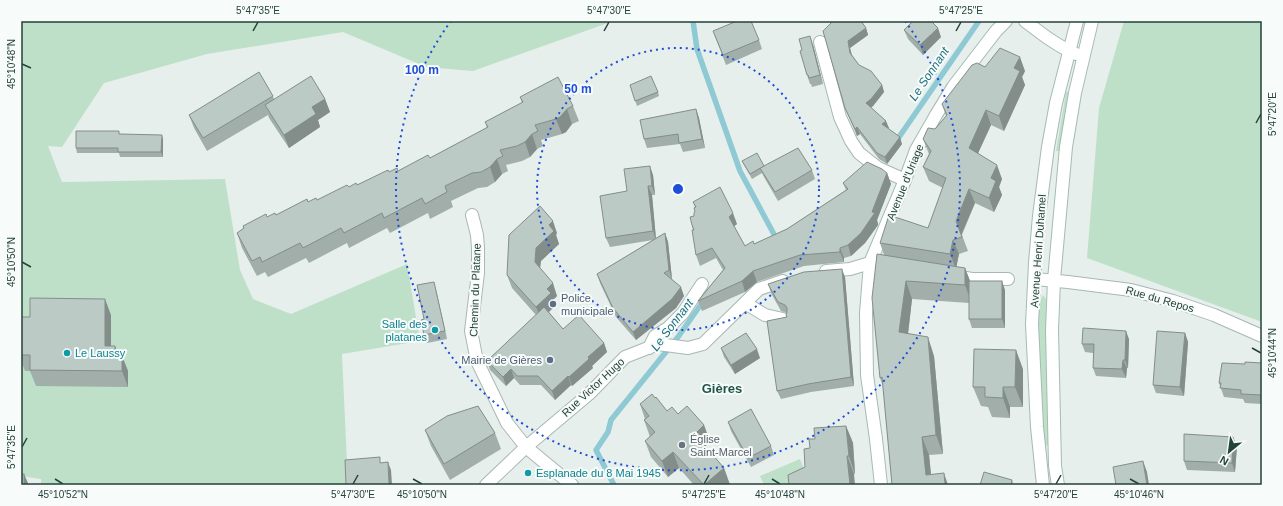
<svg xmlns="http://www.w3.org/2000/svg" width="1283" height="506" font-family="Helvetica,sans-serif">
<style>
.green{fill:#bfe0c8}
.lines{fill:none;stroke-linecap:round;stroke-linejoin:round}
.stream{stroke:#8ec9d4;stroke-width:5.5}
.street-casing{stroke:#a8b8b2;stroke-width:14}
.secondary-casing{stroke:#a4bbb3;stroke-width:14}
.street{stroke:#fff;stroke-width:12}
.secondary{stroke:#fff;stroke-width:12}
.wall{fill:#a1aea9}
.shaded-wall{fill:#838d89}
.building{fill:#bbcac4;stroke:#838d89}
.ticks{fill:none;stroke:#24423a;stroke-width:1.5}
.ring{fill:none;stroke:#1d4ed8;stroke-width:2;stroke-dasharray:2 4}
.service-dot{fill:#5c6f8a;stroke:#f7fbf9;stroke-width:1.5}
.culture-dot{fill:#0f9aa8;stroke:#f7fbf9;stroke-width:1.5}
.worship-dot{fill:#6b7280;stroke:#f7fbf9;stroke-width:1.5}
.labels{text-anchor:middle;stroke-width:4;stroke-linejoin:round;paint-order:stroke}
.street-label{font-size:11px;fill:#24423a;stroke:#f7fbf9}
.service-label{font-size:11px;fill:#4e5e75;stroke:#f7fbf9;text-anchor:start}
.culture-label{font-size:11px;fill:#0d838f;stroke:#f7fbf9;text-anchor:start}
.worship-label{font-size:11px;fill:#5b616d;stroke:#f7fbf9;text-anchor:start}
.water-label{font-size:12px;font-style:italic;fill:#1c6f80;stroke:#f7fbf9}
.quarter-label{font-size:13px;font-weight:bold;fill:#1f5548;stroke:#f7fbf9}
.centre{fill:#1d4ed8;stroke:#f7fbf9;stroke-width:2}
.ring-label{font-size:12px;text-anchor:middle;font-weight:bold;fill:#1d4ed8;stroke:#f7fbf9;stroke-width:4;stroke-linejoin:round;paint-order:stroke}
.neatline{fill:none;stroke:#24423a;stroke-width:1.5}
.ticks-label{font-size:10px;text-anchor:middle;fill:#24423a}
</style>
<rect width="100%" height="100%" fill="#e6efeb"/>
<g class="green">
<path d="M 21,21 L 617,21 L 608,23 L 473,71 L 426,67 L 343,32 L 207,54 L 104,83 L 62,147 L 48,146 L 62,182 L 225,179 L 240,270 L 253,299 L 291,314 L 407,264 L 420,341 L 342,354 L 348,485 L 41,485 L 41,479 L 21,476 Z"/>
<path d="M 1124,21 L 1262,21 L 1262,322 L 1087,258 L 1099,108 Z"/>
<path d="M 1071,91 L 1060,151 L 1056,151 L 1066,92 Z"/>
<path d="M 1043,295 L 1046,299 L 1048,445 L 1044,446 L 1041,414 L 1038,317 L 1040,300 Z"/>
<path d="M 800,459 L 810,483 L 805,485 L 764,485 L 760,476 Z"/>
</g>
<g class="lines">
<g class="stream">
<path d="M 693,21 L 697,49 L 740,171 L 776,238"/>
<path d="M 897,140 L 979,21"/>
<path d="M 614,485 L 596,450 L 608,432 L 611,420 L 678,337 L 704,300"/>
</g>
<defs>
<g id="street">
<path d="M 820,42 L 840,117 L 851,141 L 859,153 L 878,168 L 905,180"/>
<path d="M 472,215 L 477,235 L 478,248 L 478,273 L 471,331 L 477,361 L 507,423 L 526,447 L 572,485"/>
<path d="M 826,271 L 850,269 L 870,263 L 880,264"/>
<path d="M 954,276 L 972,279 L 1008,279"/>
<path d="M 1035,279 L 1068,282 L 1131,290 L 1173,301 L 1214,315 L 1262,336"/>
<path d="M 745,303 L 765,315 L 783,319"/>
<path d="M 649,348 L 655,336 L 668,328 L 683,313 L 702,284"/>
<path d="M 486,485 L 526,447 L 589,394 L 625,357 L 658,344 L 688,348 L 703,344 L 759,289 L 783,281"/>
</g>
<g id="secondary">
<path d="M 1025,21 C 1042,34 1057,46 1076,54"/>
<path d="M 881,485 L 876,439 L 867,375 L 866,313 L 870,263 L 905,180 L 916,150 L 936,115 L 953,87 L 996,31 L 1006,21"/>
<path d="M 1043,485 L 1037,427 L 1032,324 L 1035,263 L 1039,216 L 1048,147 L 1056,103 L 1077,21"/>
<path d="M 1058,485 L 1055,466 L 1052,330 L 1054,280 L 1066,147 L 1075,93 L 1092,21"/>
</g>
</defs>
<use href="#street" class="street-casing"/>
<use href="#secondary" class="secondary-casing"/>
<use href="#street" class="street"/>
<use href="#secondary" class="secondary"/>
</g>
<g class="wall">
<path d="M 866,28 L 868,35 L 850,48 L 852,55 L 859,65 L 882,85 L 884,92 L 873,106 L 871,107 L 889,128 L 888,128 L 902,144 L 887,164 L 879,159 L 860,134 L 857,136 L 845,108 L 823,31 Z"/>
<path d="M 904,30 L 941,37 L 923,55 L 908,39 Z"/>
<path d="M 713,31 L 759,40 L 762,49 L 726,65 Z"/>
<path d="M 813,45 L 823,84 L 812,87 L 811,84 L 810,84 L 807,75 Z"/>
<path d="M 985,67 L 1025,71 L 1022,77 L 1025,85 L 1004,131 L 991,125 L 978,153 L 1002,179 L 999,187 L 1002,195 L 994,212 L 975,203 L 962,235 L 968,251 L 959,254 L 956,267 L 965,268 L 970,281 L 1005,290 L 1005,328 L 972,328 L 969,319 L 969,303 L 912,299 L 908,334 L 934,356 L 943,454 L 929,455 L 931,474 L 892,485 L 883,386 L 880,378 L 884,255 L 880,243 L 928,228 L 943,188 L 929,181 L 923,167 L 929,154 L 923,139 L 935,129 L 946,116 L 942,104 Z"/>
<path d="M 630,85 L 658,92 L 659,96 L 637,106 Z"/>
<path d="M 273,96 L 274,99 L 325,99 L 330,112 L 318,120 L 320,127 L 289,148 L 269,118 L 268,115 L 207,151 L 194,128 L 189,115 Z"/>
<path d="M 520,97 L 573,106 L 579,121 L 572,124 L 566,132 L 562,134 L 541,140 L 543,146 L 537,149 L 530,157 L 522,161 L 506,165 L 508,171 L 502,174 L 495,182 L 487,187 L 478,188 L 451,201 L 453,207 L 430,219 L 428,213 L 390,233 L 387,228 L 349,248 L 347,243 L 309,263 L 306,258 L 268,277 L 265,272 L 257,276 L 242,248 L 237,233 L 244,229 L 243,226 L 267,217 L 276,215 L 308,202 L 317,200 L 349,187 L 357,185 L 389,172 L 398,171 L 430,158 L 487,128 L 485,122 L 522,103 Z"/>
<path d="M 696,109 L 699,118 L 705,148 L 683,152 L 680,144 L 647,148 L 644,139 Z"/>
<path d="M 120,134 L 163,139 L 163,157 L 120,157 L 119,153 L 77,153 L 76,148 Z"/>
<path d="M 742,161 L 764,166 L 812,170 L 815,179 L 778,201 L 764,177 L 762,173 L 752,179 L 744,165 Z"/>
<path d="M 887,173 L 891,184 L 877,220 L 878,224 L 878,225 L 865,243 L 851,256 L 844,258 L 844,262 L 804,266 L 757,282 L 745,292 L 702,311 L 698,301 L 723,270 L 716,258 L 700,266 L 696,255 L 693,230 L 692,225 L 694,216 L 695,211 L 694,208 L 695,207 L 693,202 L 737,224 L 734,226 L 745,246 L 754,244 L 787,229 L 846,190 L 843,183 Z"/>
<path d="M 653,175 L 655,195 L 652,195 L 656,238 L 665,233 L 668,242 L 672,279 L 684,296 L 676,308 L 636,340 L 616,317 L 600,283 L 597,274 L 653,240 L 610,247 L 606,238 L 627,191 Z"/>
<path d="M 557,233 L 556,235 L 559,244 L 541,261 L 540,268 L 557,296 L 553,300 L 555,306 L 549,312 L 563,329 L 604,343 L 607,352 L 592,366 L 593,368 L 572,386 L 571,385 L 555,400 L 541,385 L 520,385 L 514,378 L 506,386 L 490,370 L 487,361 L 536,315 L 512,288 L 507,275 Z"/>
<path d="M 845,277 L 854,386 L 811,392 L 781,399 L 777,391 L 786,317 L 786,315 L 787,313 L 781,311 L 771,293 L 768,284 Z"/>
<path d="M 436,290 L 447,339 L 427,343 L 424,335 L 424,319 Z"/>
<path d="M 111,315 L 111,346 L 119,356 L 122,356 L 128,371 L 128,387 L 36,386 L 30,371 L 25,371 L 21,360 L 21,355 Z"/>
<path d="M 1185,333 L 1188,342 L 1184,396 L 1156,393 L 1153,385 Z"/>
<path d="M 1129,339 L 1128,368 L 1127,368 L 1126,378 L 1096,376 L 1093,368 L 1093,353 L 1085,352 L 1082,344 Z"/>
<path d="M 721,348 L 760,358 L 735,374 L 724,357 Z"/>
<path d="M 1262,363 L 1262,404 L 1245,403 L 1243,399 L 1224,397 L 1219,383 L 1245,364 Z"/>
<path d="M 1023,369 L 1023,407 L 1010,407 L 1010,418 L 992,417 L 988,407 L 981,406 L 973,387 Z"/>
<path d="M 640,404 L 667,411 L 678,414 L 704,425 L 710,442 L 705,446 L 724,468 L 730,485 L 694,485 L 679,468 L 668,477 L 651,457 L 645,441 L 650,437 L 644,420 L 645,419 Z"/>
<path d="M 728,422 L 771,446 L 774,455 L 751,467 L 731,431 Z"/>
<path d="M 846,426 L 853,443 L 855,474 L 805,467 L 815,439 Z"/>
<path d="M 425,430 L 495,433 L 501,449 L 450,480 L 431,446 Z"/>
<path d="M 1233,437 L 1237,446 L 1235,472 L 1187,470 L 1184,461 Z"/>
</g>
<g class="shaded-wall">
<path d="M 866,28 L 868,35 L 850,48 L 853,60 L 850,53 L 848,41 Z"/>
<path d="M 938,28 L 941,37 L 923,55 L 920,45 Z"/>
<path d="M 810,36 L 813,45 L 823,84 L 820,75 Z"/>
<path d="M 1020,57 L 1025,71 L 1022,77 L 1025,85 L 1004,131 L 999,116 L 1014,68 Z"/>
<path d="M 882,85 L 884,92 L 873,106 L 868,110 L 866,103 Z"/>
<path d="M 325,99 L 330,112 L 318,120 L 320,127 L 289,148 L 284,135 L 312,107 Z"/>
<path d="M 567,109 L 572,124 L 566,132 L 562,134 L 556,119 Z"/>
<path d="M 696,109 L 699,118 L 705,148 L 702,139 Z"/>
<path d="M 986,110 L 991,125 L 974,162 L 969,148 Z"/>
<path d="M 886,121 L 889,128 L 884,131 L 882,124 Z"/>
<path d="M 857,127 L 860,134 L 857,136 L 855,129 Z"/>
<path d="M 532,134 L 537,149 L 530,157 L 525,142 Z"/>
<path d="M 162,135 L 163,139 L 163,157 L 161,152 Z"/>
<path d="M 900,137 L 902,144 L 887,164 L 885,157 Z"/>
<path d="M 497,159 L 502,174 L 495,182 L 490,167 Z"/>
<path d="M 997,165 L 1002,179 L 999,187 L 1002,195 L 994,212 L 989,198 L 991,178 Z"/>
<path d="M 650,166 L 653,175 L 655,195 L 652,186 Z"/>
<path d="M 887,173 L 891,184 L 877,220 L 878,224 L 878,225 L 865,243 L 851,256 L 848,245 L 872,212 Z"/>
<path d="M 648,186 L 652,195 L 656,240 L 653,231 Z"/>
<path d="M 969,189 L 975,203 L 961,235 L 956,221 Z"/>
<path d="M 733,213 L 737,224 L 733,227 L 729,217 Z"/>
<path d="M 553,221 L 557,233 L 556,235 L 559,244 L 541,261 L 539,275 L 535,262 L 536,248 L 549,225 Z"/>
<path d="M 665,233 L 668,242 L 672,279 L 669,270 Z"/>
<path d="M 953,240 L 959,254 L 956,269 L 950,254 Z"/>
<path d="M 840,248 L 844,258 L 844,262 L 840,252 Z"/>
<path d="M 965,268 L 972,286 L 972,304 L 965,285 Z"/>
<path d="M 842,269 L 845,277 L 854,386 L 851,377 Z"/>
<path d="M 753,271 L 757,282 L 745,292 L 742,281 Z"/>
<path d="M 906,281 L 912,299 L 906,351 L 899,332 Z"/>
<path d="M 1002,281 L 1005,290 L 1005,328 L 1002,319 Z"/>
<path d="M 434,282 L 436,290 L 447,339 L 445,331 Z"/>
<path d="M 553,283 L 557,296 L 553,300 L 555,306 L 541,319 L 536,307 L 547,289 Z"/>
<path d="M 681,287 L 684,296 L 676,308 L 636,340 L 633,332 Z"/>
<path d="M 105,299 L 111,315 L 111,362 L 105,346 Z"/>
<path d="M 1126,331 L 1129,339 L 1128,368 L 1125,360 Z"/>
<path d="M 1185,333 L 1188,342 L 1184,396 L 1180,387 Z"/>
<path d="M 928,337 L 934,356 L 943,454 L 936,435 Z"/>
<path d="M 604,343 L 607,352 L 592,366 L 593,368 L 572,386 L 569,377 L 588,357 Z"/>
<path d="M 115,346 L 121,362 L 115,356 Z"/>
<path d="M 757,349 L 760,358 L 735,374 L 731,365 Z"/>
<path d="M 1016,350 L 1023,369 L 1023,407 L 1015,387 Z"/>
<path d="M 122,356 L 128,371 L 128,387 L 122,371 Z"/>
<path d="M 1123,360 L 1127,368 L 1126,378 L 1122,369 Z"/>
<path d="M 511,369 L 514,378 L 506,386 L 503,377 Z"/>
<path d="M 568,376 L 571,385 L 555,400 L 552,391 Z"/>
<path d="M 1003,387 L 1010,407 L 1010,418 L 1003,398 Z"/>
<path d="M 704,425 L 710,442 L 701,450 L 695,434 Z"/>
<path d="M 846,426 L 853,443 L 855,474 L 849,456 Z"/>
<path d="M 922,437 L 929,455 L 932,485 L 926,475 Z"/>
<path d="M 1233,437 L 1237,446 L 1235,472 L 1232,463 Z"/>
<path d="M 673,452 L 679,468 L 668,477 L 662,461 Z"/>
<path d="M 847,456 L 854,474 L 855,485 L 850,485 Z"/>
<path d="M 1143,461 L 1147,472 L 1149,485 L 1147,485 Z"/>
<path d="M 388,462 L 391,470 L 392,485 L 389,485 Z"/>
<path d="M 724,468 L 730,485 L 704,485 Z"/>
<path d="M 944,473 L 948,485 L 945,485 Z"/>
<path d="M 24,474 L 28,483 L 27,485 L 24,485 Z"/>
<path d="M 1012,480 L 1013,485 L 1011,485 Z"/>
</g>
<g class="building">
<path d="M 737,21 L 751,21 L 759,40 L 723,55 L 713,31 Z"/>
<path d="M 833,21 L 861,21 L 866,28 L 848,41 L 850,53 L 859,65 L 871,71 L 882,85 L 871,99 L 866,103 L 886,121 L 882,124 L 900,137 L 885,157 L 877,153 L 857,127 L 855,129 L 845,108 L 823,31 Z"/>
<path d="M 913,21 L 931,21 L 938,28 L 920,45 L 904,30 Z"/>
<path d="M 810,36 L 820,75 L 809,78 L 808,75 L 807,75 L 800,51 L 802,50 L 799,39 Z"/>
<path d="M 1000,48 L 1020,57 L 1014,68 L 1020,71 L 999,116 L 986,110 L 969,148 L 997,165 L 991,178 L 996,181 L 989,198 L 969,189 L 956,221 L 962,237 L 953,240 L 950,254 L 880,243 L 889,215 L 928,228 L 946,178 L 923,167 L 931,151 L 923,139 L 928,128 L 935,129 L 947,115 L 942,104 L 972,65 L 977,63 L 985,67 Z"/>
<path d="M 259,72 L 273,96 L 203,138 L 189,115 Z"/>
<path d="M 311,76 L 325,99 L 312,107 L 316,114 L 284,135 L 265,105 Z"/>
<path d="M 651,76 L 658,92 L 635,101 L 630,85 Z"/>
<path d="M 558,77 L 573,106 L 567,109 L 560,117 L 556,119 L 535,125 L 538,131 L 532,134 L 525,142 L 517,146 L 500,150 L 503,156 L 497,159 L 490,167 L 481,172 L 472,173 L 445,186 L 447,192 L 425,204 L 422,198 L 384,218 L 382,213 L 344,233 L 341,228 L 303,248 L 300,243 L 262,262 L 260,257 L 252,261 L 237,233 L 244,228 L 243,226 L 266,214 L 267,217 L 275,213 L 276,215 L 307,199 L 308,202 L 316,198 L 317,200 L 347,185 L 349,187 L 356,183 L 357,185 L 388,170 L 389,172 L 397,168 L 398,171 L 428,155 L 430,158 L 488,127 L 485,122 L 523,102 L 520,97 Z"/>
<path d="M 696,109 L 702,139 L 679,143 L 678,134 L 644,139 L 640,120 Z"/>
<path d="M 76,131 L 119,131 L 119,134 L 162,135 L 161,152 L 118,152 L 118,148 L 76,148 Z"/>
<path d="M 798,148 L 812,170 L 775,192 L 760,168 Z"/>
<path d="M 757,153 L 764,166 L 750,174 L 742,161 Z"/>
<path d="M 867,162 L 882,169 L 887,173 L 872,212 L 875,213 L 874,214 L 861,233 L 848,245 L 840,248 L 840,252 L 800,255 L 753,271 L 742,281 L 698,301 L 725,268 L 712,248 L 696,255 L 692,230 L 694,230 L 692,225 L 690,217 L 694,216 L 694,213 L 695,211 L 694,208 L 696,207 L 693,202 L 720,187 L 733,213 L 729,217 L 745,246 L 753,241 L 754,244 L 787,229 L 848,189 L 843,183 Z"/>
<path d="M 650,166 L 652,186 L 648,186 L 653,231 L 606,238 L 600,196 L 627,191 L 624,169 Z"/>
<path d="M 540,206 L 553,221 L 549,225 L 554,231 L 536,248 L 535,262 L 553,283 L 547,289 L 551,293 L 536,307 L 507,275 L 509,235 Z"/>
<path d="M 665,233 L 669,270 L 664,273 L 681,287 L 672,299 L 633,332 L 613,308 L 597,274 Z"/>
<path d="M 877,254 L 965,268 L 965,285 L 906,281 L 899,332 L 928,337 L 936,435 L 922,437 L 926,475 L 944,473 L 945,485 L 892,485 L 882,377 L 880,378 L 872,298 Z"/>
<path d="M 842,269 L 851,377 L 808,384 L 777,391 L 767,321 L 787,317 L 786,315 L 787,312 L 787,308 L 785,305 L 778,302 L 768,284 L 804,272 Z"/>
<rect x="969" y="281" width="33" height="38"/>
<path d="M 434,282 L 445,331 L 424,335 L 421,320 L 424,319 L 417,285 Z"/>
<path d="M 30,298 L 105,299 L 105,346 L 115,346 L 115,356 L 122,356 L 122,371 L 30,370 L 30,355 L 21,355 L 21,317 L 30,317 Z"/>
<path d="M 544,307 L 563,329 L 579,315 L 604,343 L 588,357 L 589,359 L 569,377 L 568,376 L 552,391 L 538,376 L 517,376 L 511,369 L 503,377 L 487,361 Z"/>
<path d="M 1083,328 L 1126,331 L 1125,360 L 1123,360 L 1122,369 L 1093,368 L 1094,344 L 1082,344 Z"/>
<path d="M 1157,331 L 1185,333 L 1180,387 L 1153,385 Z"/>
<path d="M 746,333 L 757,349 L 731,365 L 721,348 Z"/>
<path d="M 974,349 L 1016,350 L 1015,387 L 1003,387 L 1003,398 L 985,397 L 985,387 L 973,387 Z"/>
<path d="M 1245,362 L 1262,363 L 1262,395 L 1241,394 L 1241,390 L 1220,388 L 1221,383 L 1219,383 L 1222,363 L 1245,364 Z"/>
<path d="M 652,394 L 655,398 L 656,397 L 667,411 L 672,407 L 678,414 L 687,406 L 704,425 L 695,434 L 724,468 L 704,485 L 673,452 L 662,461 L 645,441 L 655,432 L 644,420 L 649,416 L 640,404 Z"/>
<path d="M 478,406 L 495,433 L 444,464 L 425,430 L 447,416 Z"/>
<path d="M 751,409 L 771,446 L 748,458 L 728,422 Z"/>
<path d="M 846,426 L 849,456 L 847,456 L 850,485 L 789,485 L 788,475 L 805,467 L 804,449 L 810,448 L 809,439 L 815,439 L 814,428 Z"/>
<path d="M 1184,434 L 1233,437 L 1232,463 L 1184,461 Z"/>
<path d="M 380,457 L 380,463 L 388,462 L 389,485 L 346,485 L 345,460 Z"/>
<path d="M 1143,461 L 1147,485 L 1116,485 L 1113,467 Z"/>
<path d="M 984,472 L 1012,480 L 1011,485 L 980,485 Z"/>
<rect x="21" y="474" width="3" height="11"/>
</g>
<path class="ticks" d="M 253,31 L 258,22M 604,31 L 609,22M 956,31 L 961,22M 22,64 L 31,68M 1256,123 L 1261,114M 22,262 L 31,267M 1252,348 L 1261,353M 22,447 L 27,438M 55,479 L 63,484M 413,479 L 422,484M 772,479 L 780,484M 1130,479 L 1139,484M 353,484 L 358,475M 704,484 L 709,475M 1056,484 L 1061,475"/>
<g class="ring">
<circle cx="678" cy="189" r="141"/>
<path d="M905 21A282 282 0 1 1 451 21"/>
</g>
<g class="service-dot">
<circle cx="553" cy="304" r="4"/>
<circle cx="550" cy="360" r="4"/>
</g>
<g class="culture-dot">
<circle cx="435" cy="330" r="4"/>
<circle cx="67" cy="353" r="4"/>
<circle cx="528" cy="473" r="4"/>
</g>
<circle class="worship-dot" cx="682" cy="445" r="4"/>
<g class="labels">
<g class="street-label">
<text transform="translate(905 182) rotate(-68)" y="4">Avenue d'Uriage</text>
<text transform="translate(1038 251) rotate(-86)" y="4">Avenue Henri Duhamel</text>
<text transform="translate(475 290) rotate(-88)" y="4">Chemin du Platane</text>
<text transform="translate(1160 299) rotate(16)" y="4">Rue du Repos</text>
<text transform="translate(593 387) rotate(-43)" y="4">Rue Victor Hugo</text>
</g>
<g class="service-label">
<text x="561" y="302">Police<tspan x="561" dy="13">municipale</tspan></text>
<text x="542" y="364" text-anchor="end">Mairie de Gières</text>
</g>
<g class="culture-label">
<text x="427" y="328" text-anchor="end">Salle des<tspan x="427" dy="13">platanes</tspan></text>
<text x="75" y="357">Le Laussy</text>
<text x="536" y="477">Esplanade du 8 Mai 1945</text>
</g>
<g class="worship-label">
<text x="690" y="443">Église<tspan x="690" dy="13">Saint-Marcel</tspan></text>
</g>
<g class="water-label">
<text transform="translate(929 74) rotate(-56)" y="4">Le Sonnant</text>
<text transform="translate(672 325) rotate(-53)" y="4">Le Sonnant</text>
</g>
<g class="quarter-label">
<text x="722" y="393">Gières</text>
</g>
</g>
<circle cx="678" cy="189" r="6" class="centre"/>
<g class="ring-label">
<text x="422" y="74">100 m</text>
<text x="578" y="93">50 m</text>
</g>
<rect width="1283" height="506" fill="none" stroke="#f7fbf9" stroke-width="44"/>
<g transform="translate(1229 452) rotate(209)" stroke="#f7fbf9" stroke-width="3" paint-order="stroke">
<path d="M0-3L7 15L0 10L-7 15Z" fill="#24423a"/>
<text y="-6" font-size="11" font-weight="bold" text-anchor="middle" fill="#24423a">N</text>
</g>
<rect x="22" y="22" width="1239" height="462" class="neatline"/>
<g class="ticks-label">
<text x="258" y="14">5°47'35"E</text>
<text x="609" y="14">5°47'30"E</text>
<text x="961" y="14">5°47'25"E</text>
<text transform="translate(11 64) rotate(-90)" y="4">45°10'48"N</text>
<text transform="translate(1272 114) rotate(-90)" y="4">5°47'20"E</text>
<text transform="translate(11 262) rotate(-90)" y="4">45°10'50"N</text>
<text transform="translate(1272 353) rotate(-90)" y="4">45°10'44"N</text>
<text transform="translate(11 447) rotate(-90)" y="4">5°47'35"E</text>
<text x="63" y="498">45°10'52"N</text>
<text x="353" y="498">5°47'30"E</text>
<text x="422" y="498">45°10'50"N</text>
<text x="704" y="498">5°47'25"E</text>
<text x="780" y="498">45°10'48"N</text>
<text x="1056" y="498">5°47'20"E</text>
<text x="1139" y="498">45°10'46"N</text>
</g>
</svg>
